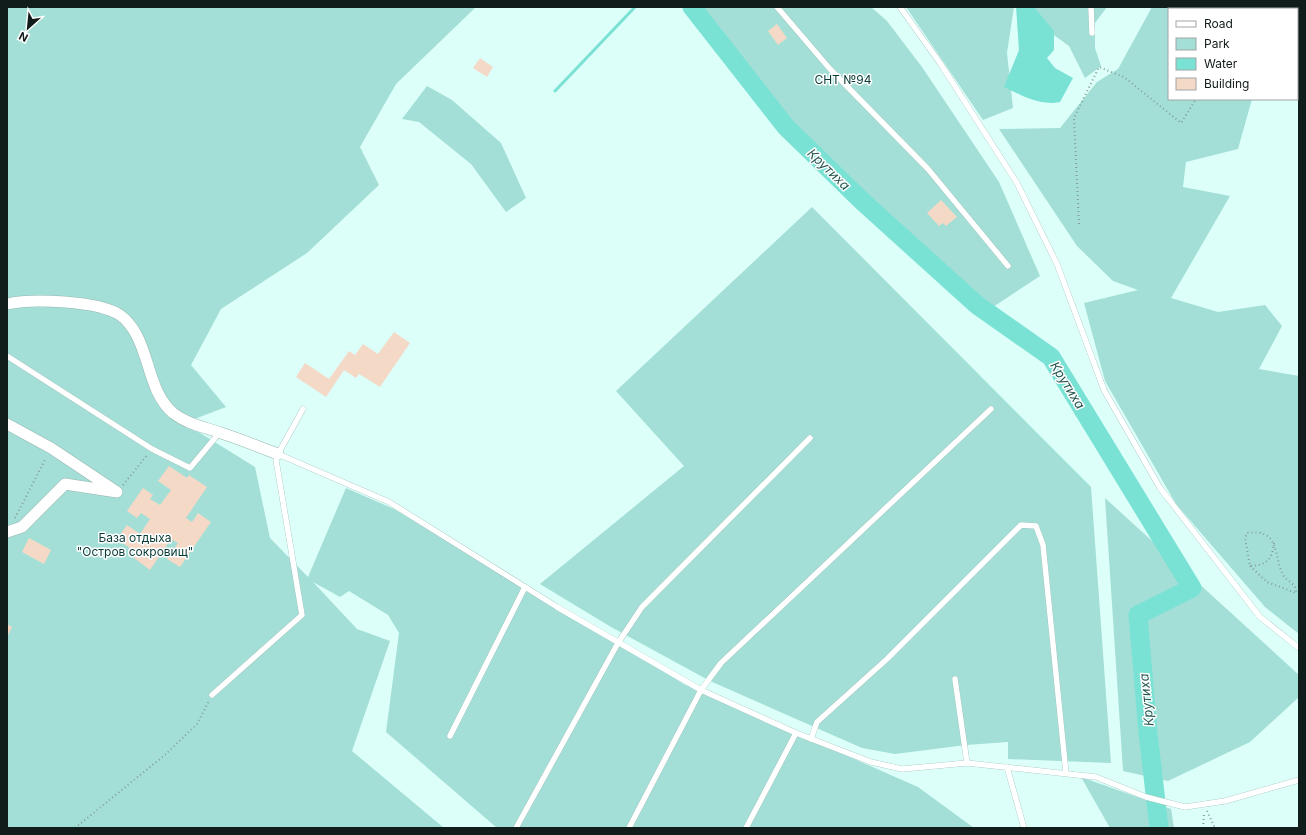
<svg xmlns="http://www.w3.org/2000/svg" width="1306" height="835" font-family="Inter,sans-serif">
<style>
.green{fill:#a3dfd6}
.water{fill:#7ae2d5}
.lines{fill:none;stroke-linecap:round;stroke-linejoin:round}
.stream{stroke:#7ae2d5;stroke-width:3}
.river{stroke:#7ae2d5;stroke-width:19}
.building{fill:#f5d9c7}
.lane-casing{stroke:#97b7b2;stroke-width:6}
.street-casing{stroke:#97b7b2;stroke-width:12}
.path{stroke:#859e9a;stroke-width:2;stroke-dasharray:1 3;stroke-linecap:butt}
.lane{stroke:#fff;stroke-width:5.5}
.street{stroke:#fff;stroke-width:11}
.labels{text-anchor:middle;stroke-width:3;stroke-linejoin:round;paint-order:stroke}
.park-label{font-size:12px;fill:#063a35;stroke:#fff}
.water-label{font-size:13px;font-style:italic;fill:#27554f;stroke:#fff}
</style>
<rect width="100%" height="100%" fill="#dcfff9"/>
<g class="green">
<path d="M 7,7 L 476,7 L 396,84 L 360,147 L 379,185 L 307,253 L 221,309 L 191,365 L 226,407 L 184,423 L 255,467 L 270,538 L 308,577 L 346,488 L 394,509 L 684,684 L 918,787 L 974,828 L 497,828 L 386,732 L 399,633 L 388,615 L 349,591 L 340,597 L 313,582 L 357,629 L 390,641 L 352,751 L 444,828 L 7,828 Z"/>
<path d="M 698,7 L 871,7 L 887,21 L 922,67 L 999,182 L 1040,276 L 990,309 L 793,131 Z"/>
<path d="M 906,7 L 1014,7 L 1007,53 L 1013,108 L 983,120 Z"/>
<path d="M 1034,7 L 1107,7 L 1095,23 L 1095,48 L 1101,66 L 1085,78 L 1069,46 L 1047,30 Z"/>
<path d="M 1152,7 L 1209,7 L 1209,9 L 1169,9 L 1169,99 L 1252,99 L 1238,149 L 1186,162 L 1183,187 L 1230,196 L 1171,298 L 1218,312 L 1265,305 L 1282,326 L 1259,369 L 1299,376 L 1299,634 L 1265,607 L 1176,504 L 1105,381 L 1084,303 L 1138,290 L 1113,281 L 1077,246 L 999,129 L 1060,128 L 1097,82 L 1118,69 Z"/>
<path d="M 1235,7 L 1290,7 L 1292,9 L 1234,9 Z"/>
<path d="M 1297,13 L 1299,15 L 1299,80 L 1297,80 Z"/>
<path d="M 427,86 L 452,100 L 501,143 L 526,198 L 506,212 L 471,164 L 419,122 L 402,119 Z"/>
<path d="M 812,207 L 1091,487 L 1111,763 L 1008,759 L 1008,742 L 966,745 L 895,754 L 862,748 L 710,681 L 611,627 L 540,584 L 684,466 L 616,391 Z"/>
<path d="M 1105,498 L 1299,675 L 1299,697 L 1250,742 L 1168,781 L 1123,771 Z"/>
<path d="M 1081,777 L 1171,809 L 1174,828 L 1110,828 Z"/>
</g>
<path class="water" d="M 1016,7 L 1034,7 L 1054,31 L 1054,50 L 1047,58 L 1055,68 L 1073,78 L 1060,102 C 1039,106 1023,96 1004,87 L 1019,50 Z"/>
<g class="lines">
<path class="stream" d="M 555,91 L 635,7"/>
<path class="river" d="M 692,7 L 786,127 L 862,201 L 977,305 L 1051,357 L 1192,588 L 1138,615 L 1148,733 L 1159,828"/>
</g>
<g class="building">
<path d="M 777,24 L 787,38 L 778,45 L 768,31 Z"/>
<path d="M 480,58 L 493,67 L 487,77 L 473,68 Z"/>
<path d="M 941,200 L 957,217 L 946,226 L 943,223 L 939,226 L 927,213 Z"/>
<path d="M 394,332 L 410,343 L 380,387 L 359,374 L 356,378 L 344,370 L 326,397 L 296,377 L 305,363 L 329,379 L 349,351 L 355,355 L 363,344 L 378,354 Z"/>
<path d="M 169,466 L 187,478 L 189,475 L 207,487 L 186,518 L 192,522 L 198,513 L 211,522 L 180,567 L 167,559 L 178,543 L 171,539 L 150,570 L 134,558 L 137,553 L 117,539 L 127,525 L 140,534 L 150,519 L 141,513 L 137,518 L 127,511 L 143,488 L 153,495 L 150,499 L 160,505 L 171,490 L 158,481 Z"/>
<path d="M 29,538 L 51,550 L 44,564 L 22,552 Z"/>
<path d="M 7,624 L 12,627 L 7,637 Z"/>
</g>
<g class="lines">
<defs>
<g id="lane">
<path d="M 777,7 L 830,69 L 928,169 L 1008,266"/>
<path d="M 900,7 L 940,63 L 1017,183 L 1057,264 L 1104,390 L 1160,488 L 1260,617 L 1299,648"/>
<path d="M 1091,7 L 1092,33"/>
<path d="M 7,356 L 152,449 L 190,468 L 220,432"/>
<path d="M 278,454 L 389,502 L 557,607 L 701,690 L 796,733 L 871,762 L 902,769 L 967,763 L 1096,777 L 1146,797 L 1185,807 L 1225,801 L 1299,780"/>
<path d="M 955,679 L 967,763"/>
<path d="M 212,695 L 302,615 L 276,460 L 278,454 L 303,409"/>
<path d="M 450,736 L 525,587"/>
<path d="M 811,739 L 817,722 L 887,659 L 1021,525 L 1036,526 L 1043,545 L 1066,773"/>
<path d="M 1007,767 L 1024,828"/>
<path d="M 516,828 L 618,643 L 642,607 L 810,438"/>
<path d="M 629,828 L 701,690 L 721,663 L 991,409"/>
<path d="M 746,828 L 796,733"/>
</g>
<g id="street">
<path d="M 7,304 C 32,298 99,301 120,315 C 126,319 133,328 136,334 C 150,359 150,393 173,413 C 187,424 204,427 221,433 C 240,439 259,447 278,454"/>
<path d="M 7,424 L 51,448 L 117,492 L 65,484 L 22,527 L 7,532"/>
</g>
</defs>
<use href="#lane" class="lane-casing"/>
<use href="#street" class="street-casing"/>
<g class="path">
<path d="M 1246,9 L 1247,7"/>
<path d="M 1079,224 L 1074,118 L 1099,67 L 1124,77 L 1181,123 L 1196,99"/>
<path d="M 123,485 L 148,454"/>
<path d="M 15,518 L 46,458"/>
<path d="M 1274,543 C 1272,559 1268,565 1250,566 L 1245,538 L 1247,533 C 1279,528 1274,554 1282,573 C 1285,580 1292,582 1295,587 C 1297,591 1295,592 1299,594"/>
<path d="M 1250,566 L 1267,582 L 1296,593"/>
<path d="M 1207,811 L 1215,828"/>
<path d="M 75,828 L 166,754 L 197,724 L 209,701"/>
<path d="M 1203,828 L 1204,812"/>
</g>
<use href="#lane" class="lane"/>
<use href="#street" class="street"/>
</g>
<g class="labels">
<g class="park-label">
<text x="843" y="84">СНТ №94</text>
<text x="135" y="542">База отдыха<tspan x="135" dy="14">"Остров сокровищ"</tspan></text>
</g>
<g class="water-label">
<text transform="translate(829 169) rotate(44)" y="5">Крутиха</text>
<text transform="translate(1068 385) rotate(58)" y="5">Крутиха</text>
<text transform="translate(1146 700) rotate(-96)" y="5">Крутиха</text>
</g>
</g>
<rect width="1306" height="835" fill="none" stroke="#111d1b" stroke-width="16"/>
<rect x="1168" y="8" width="130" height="92" fill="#ffffff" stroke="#a0a5a4"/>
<rect x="1176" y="21" width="20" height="6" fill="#ffffff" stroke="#a0a5a4"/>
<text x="1204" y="28" font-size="12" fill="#111d1b">Road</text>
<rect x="1176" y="38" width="20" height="12" fill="#a3dfd6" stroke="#a0a5a4"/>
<text x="1204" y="48" font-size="12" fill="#111d1b">Park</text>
<rect x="1176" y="58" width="20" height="12" fill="#7ae2d5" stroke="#a0a5a4"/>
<text x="1204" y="68" font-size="12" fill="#111d1b">Water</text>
<rect x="1176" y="78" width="20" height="12" fill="#f5d9c7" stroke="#a0a5a4"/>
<text x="1204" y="88" font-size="12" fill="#111d1b">Building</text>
<g transform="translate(28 28) rotate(207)" stroke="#ffffff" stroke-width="3" paint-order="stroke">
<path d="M0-3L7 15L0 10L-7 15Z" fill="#111d1b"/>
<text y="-6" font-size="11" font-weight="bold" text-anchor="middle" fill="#111d1b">N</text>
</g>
</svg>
